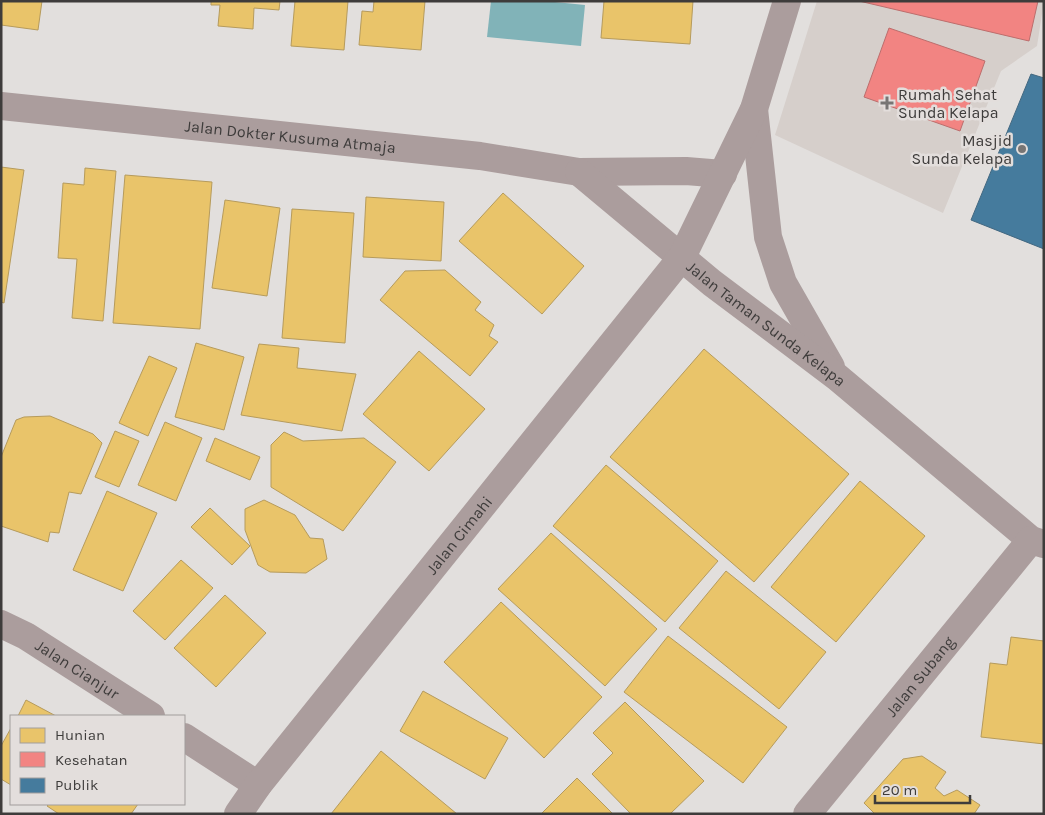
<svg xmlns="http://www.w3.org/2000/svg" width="1045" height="815" font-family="Karla,sans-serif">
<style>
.built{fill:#d6cfcb}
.water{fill:#81b3b8}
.homes{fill:#e9c46a;stroke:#b69b5c}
.health{fill:#f28482;stroke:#bc6e6d}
.public{fill:#457b9d;stroke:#436880}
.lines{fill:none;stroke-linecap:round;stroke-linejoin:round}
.minor{stroke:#ab9d9d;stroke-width:28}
.poi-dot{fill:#777574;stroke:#e3dedc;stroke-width:2}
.labels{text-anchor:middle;stroke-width:5;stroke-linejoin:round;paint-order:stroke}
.poi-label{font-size:16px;fill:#3e3c3b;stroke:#e3dedc;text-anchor:start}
.street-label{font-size:16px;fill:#3e3c3b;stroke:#e3dedc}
</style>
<rect width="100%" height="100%" fill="#e2dfdd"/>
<path class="built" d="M 817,1 L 1044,1 L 1037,46 L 1001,71 L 943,213 L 775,135 Z"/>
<path class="water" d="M 491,1 L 545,1 L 585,5 L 581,46 L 487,37 Z"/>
<g class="homes">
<path d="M 1,1 L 42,1 L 38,30 L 1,25 Z"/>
<path d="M 211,1 L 280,1 L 279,10 L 254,8 L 253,29 L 218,26 L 220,5 L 211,5 Z"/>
<path d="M 295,1 L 348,1 L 344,50 L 291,46 Z"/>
<path d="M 374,1 L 425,1 L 421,50 L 359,45 L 362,11 L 373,12 Z"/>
<path d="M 604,1 L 693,1 L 690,44 L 601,38 Z"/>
<path d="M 1,167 L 24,170 L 4,303 L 1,302 Z"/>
<path d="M 85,168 L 116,171 L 103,321 L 72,318 L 77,259 L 58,258 L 63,183 L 84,185 Z"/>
<path d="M 125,175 L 212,182 L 200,329 L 113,323 Z"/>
<path d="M 503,193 L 584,266 L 542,314 L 459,241 Z"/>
<path d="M 366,197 L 444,202 L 441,261 L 363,257 Z"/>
<path d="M 225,200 L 280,208 L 267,296 L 212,288 Z"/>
<path d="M 292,209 L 354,213 L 345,343 L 282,338 Z"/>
<path d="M 445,270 L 481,302 L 475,310 L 494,325 L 489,336 L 498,342 L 470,376 L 380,300 L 405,271 Z"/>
<path d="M 196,343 L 244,357 L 224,430 L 175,417 Z"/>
<path d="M 259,344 L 299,348 L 297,368 L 356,374 L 342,431 L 241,415 Z"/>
<path d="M 704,349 L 849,474 L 754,582 L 610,457 Z"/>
<path d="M 419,351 L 485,409 L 429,471 L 363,414 Z"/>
<path d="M 149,356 L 177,368 L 148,436 L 119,423 Z"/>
<path d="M 50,416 L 93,434 L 102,443 L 81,494 L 69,492 L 59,533 L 50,532 L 48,542 L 1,526 L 1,457 L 16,420 L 24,417 Z"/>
<path d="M 165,422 L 202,438 L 176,501 L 138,485 Z"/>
<path d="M 115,431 L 139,441 L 119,487 L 95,477 Z"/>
<path d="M 284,432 L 303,441 L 364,438 L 396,462 L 343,531 L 271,487 L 271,445 Z"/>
<path d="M 215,438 L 260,457 L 250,480 L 206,461 Z"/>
<path d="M 606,465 L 718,561 L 665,622 L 553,526 Z"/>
<path d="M 860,481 L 925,536 L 836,642 L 771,587 Z"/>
<path d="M 107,491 L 157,513 L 123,591 L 73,570 Z"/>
<path d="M 264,500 L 295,515 L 310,538 L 323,539 L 327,559 L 306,573 L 270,572 L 258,565 L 245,530 L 245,509 Z"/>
<path d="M 210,508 L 250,546 L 232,565 L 191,527 Z"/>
<path d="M 551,533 L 657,629 L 605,686 L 498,589 Z"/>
<path d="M 181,560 L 213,588 L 165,640 L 133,611 Z"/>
<path d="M 726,571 L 826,652 L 779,709 L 679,628 Z"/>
<path d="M 225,595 L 266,633 L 216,687 L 174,648 Z"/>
<path d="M 501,602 L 602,697 L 544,758 L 444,662 Z"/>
<path d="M 668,636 L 787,727 L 743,783 L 624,692 Z"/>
<path d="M 1011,637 L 1044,641 L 1044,744 L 981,737 L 990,663 L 1007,665 Z"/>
<path d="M 423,691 L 508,738 L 485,779 L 400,731 Z"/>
<path d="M 26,700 L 56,716 L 18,716 Z"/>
<path d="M 625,702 L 704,781 L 670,814 L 631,814 L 592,774 L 613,753 L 593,733 Z"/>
<path d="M 11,728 L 11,785 L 1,779 L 1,746 Z"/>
<path d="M 381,751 L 457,814 L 331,814 Z"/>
<path d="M 922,756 L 946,772 L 935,788 L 944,796 L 957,790 L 980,805 L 974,814 L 875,814 L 864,803 L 903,759 Z"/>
<path d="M 577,778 L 613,814 L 541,814 Z"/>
<path d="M 49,804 L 138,804 L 131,814 L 59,814 L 47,806 Z"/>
</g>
<g class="health">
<path d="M 859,1 L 1038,1 L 1029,41 Z"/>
<path d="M 889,28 L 985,61 L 960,131 L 864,97 Z"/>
</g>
<path class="public" d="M 1031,74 L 1044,78 L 1044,249 L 971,220 Z"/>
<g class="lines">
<g class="minor">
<path id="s1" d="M 1,106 L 480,156 L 579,172 L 686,171 L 723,174"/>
<path d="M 754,109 L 768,237 L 783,283 L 831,367"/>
<path id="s2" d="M 579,172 L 712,283 L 837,377 L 1031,540 L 1044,544"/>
<path id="s3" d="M 1,624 L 26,636 L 151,716"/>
<path d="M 184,737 L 258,785"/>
<path id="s4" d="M 238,814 L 258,785 L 682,257 L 754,109 L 787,1"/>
<path id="s5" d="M 807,814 L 1031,540"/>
</g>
</g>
<g class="poi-dot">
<path d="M884.5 95.5h5v5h5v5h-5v5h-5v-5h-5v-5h5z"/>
<circle cx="1022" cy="149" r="5"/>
</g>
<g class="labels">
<g class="poi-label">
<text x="898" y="100">Rumah Sehat<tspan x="898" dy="18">Sunda Kelapa</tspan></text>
<text x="1012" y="146" text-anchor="end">Masjid<tspan x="1012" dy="18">Sunda Kelapa</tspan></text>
</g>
<g class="street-label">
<text dy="6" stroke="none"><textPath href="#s1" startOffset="291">Jalan Dokter Kusuma Atmaja</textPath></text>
<text dy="6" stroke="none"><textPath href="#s2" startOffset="241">Jalan Taman Sunda Kelapa</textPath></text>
<text dy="6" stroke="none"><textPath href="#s4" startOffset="356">Jalan Cimahi</textPath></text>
<text dy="6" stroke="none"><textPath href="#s3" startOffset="89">Jalan Cianjur</textPath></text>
<text dy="6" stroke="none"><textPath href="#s5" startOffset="178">Jalan Subang</textPath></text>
</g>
</g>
<rect width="1045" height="815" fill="none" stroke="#3e3c3b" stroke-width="5"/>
<rect x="10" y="715" width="175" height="90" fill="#e3dedc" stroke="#a19d9c"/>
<rect x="20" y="728" width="25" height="15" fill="#e9c46a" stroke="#a19d9c"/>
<text x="55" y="740" font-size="15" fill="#3e3c3b">Hunian</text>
<rect x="20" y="752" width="25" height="15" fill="#f28482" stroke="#a19d9c"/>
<text x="55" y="765" font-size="15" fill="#3e3c3b">Kesehatan</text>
<rect x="20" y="778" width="25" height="15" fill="#457b9d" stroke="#a19d9c"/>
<text x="55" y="790" font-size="15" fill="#3e3c3b">Publik</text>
<path d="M875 795v8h95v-8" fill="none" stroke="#3e3c3b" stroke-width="2.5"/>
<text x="882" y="795" font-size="15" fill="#3e3c3b" stroke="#e3dedc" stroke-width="4" paint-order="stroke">20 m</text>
</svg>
